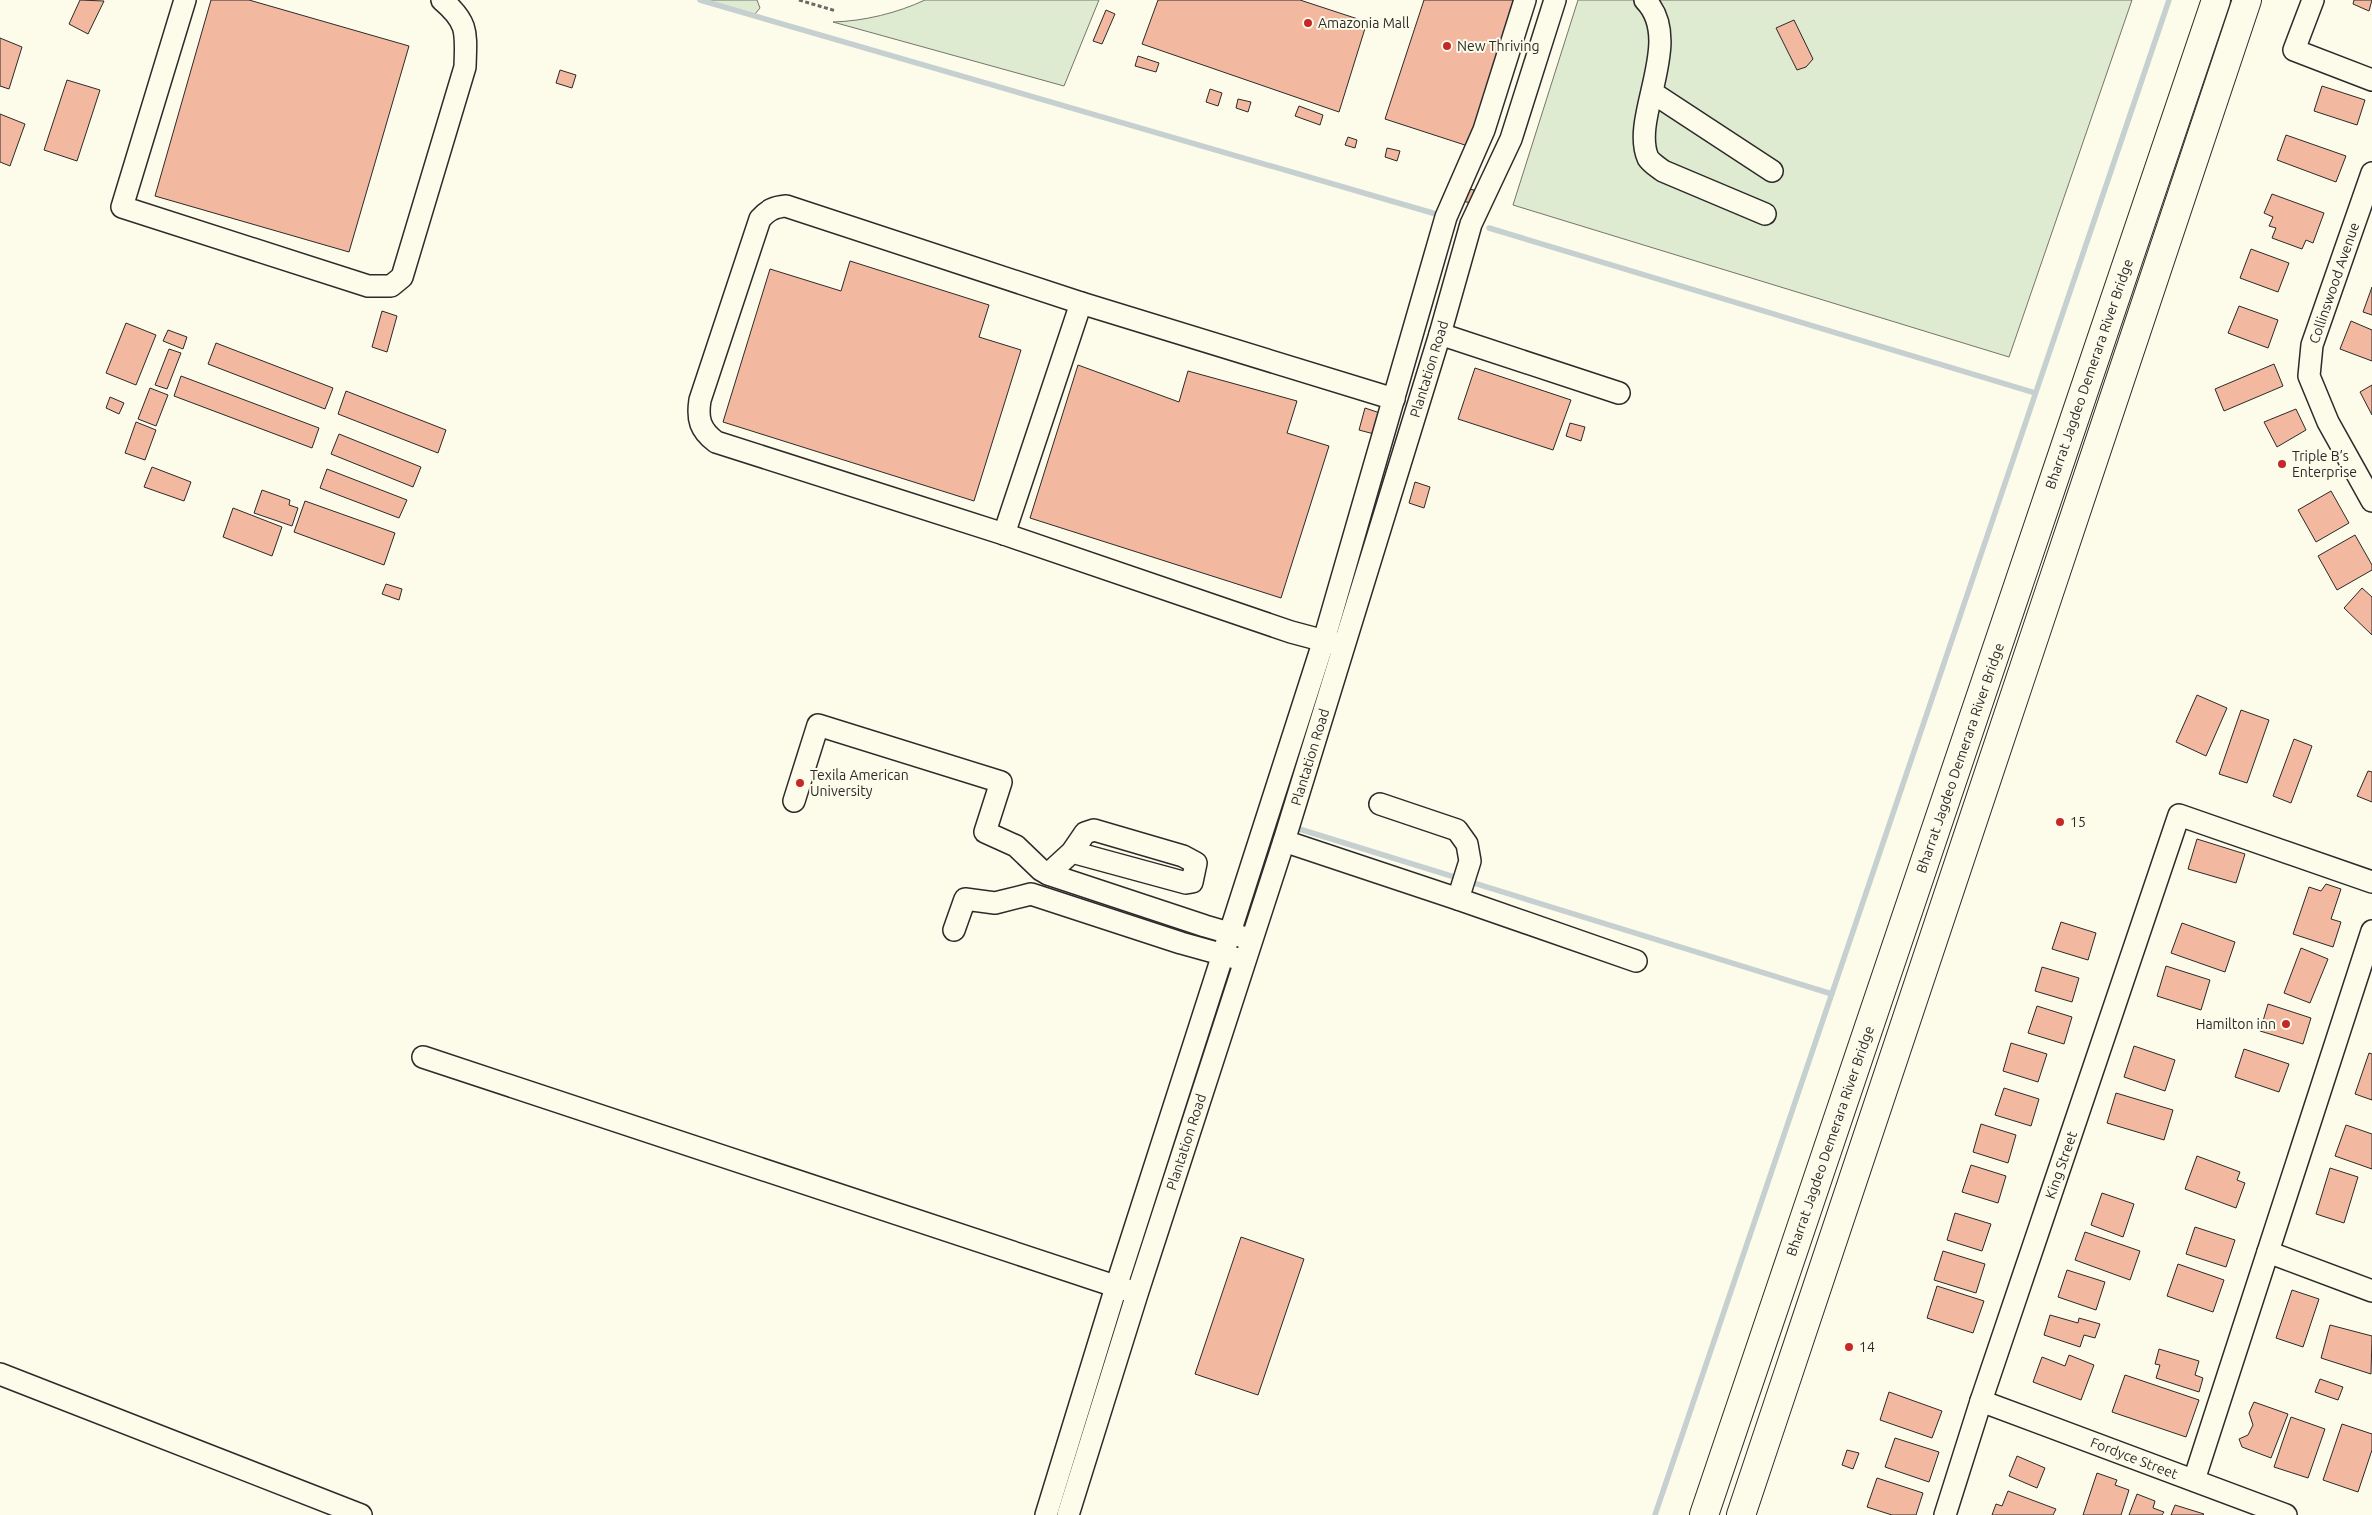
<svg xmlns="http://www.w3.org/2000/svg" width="2372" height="1515" font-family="Ubuntu,sans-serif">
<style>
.green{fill:#deebd1;stroke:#74746e}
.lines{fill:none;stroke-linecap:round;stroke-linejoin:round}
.stream{stroke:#c7d0d0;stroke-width:5.5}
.building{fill:#f2b8a0;stroke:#2b2b2b}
.minor-casing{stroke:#2b2b2b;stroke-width:24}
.major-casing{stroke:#2b2b2b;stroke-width:30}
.path{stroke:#6a6964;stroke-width:3;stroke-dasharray:4 2.5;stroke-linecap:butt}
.minor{stroke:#fdfbea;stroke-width:21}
.major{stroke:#fdfbea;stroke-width:28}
.poi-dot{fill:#c62828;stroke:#fdfbea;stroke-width:2}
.labels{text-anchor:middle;stroke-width:4;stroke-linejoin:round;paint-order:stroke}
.poi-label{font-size:14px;fill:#2b2b2b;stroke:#fdfbea;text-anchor:start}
.street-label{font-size:14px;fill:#2b2b2b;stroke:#fdfbea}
</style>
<rect width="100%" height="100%" fill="#fdfbea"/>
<g class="green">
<path d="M 698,0 L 757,0 L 760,8 L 755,14 L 747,15 Z"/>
<path d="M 925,0 L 1099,0 L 1064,86 L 833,22 C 865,21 897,13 925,0 Z"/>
<path d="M 1578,0 L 2132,0 L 2009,357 L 1513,205 Z"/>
</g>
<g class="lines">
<g class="stream">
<path d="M 700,0 L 1436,214"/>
<path d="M 1489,228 L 2035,393"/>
<path d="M 1296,828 L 1832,994"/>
<path d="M 1655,1515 L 2169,0"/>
</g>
</g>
<g class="building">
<path d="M 80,0 L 104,1 L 88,34 L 69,24 Z"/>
<path d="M 211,0 L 249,0 L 409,46 L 349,252 L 155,196 Z"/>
<path d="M 1158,0 L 1300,0 L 1367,22 L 1339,112 L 1142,44 Z"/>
<path d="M 1424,0 L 1518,0 L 1471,147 L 1385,119 Z"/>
<path d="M 2354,0 L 2372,0 L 2369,11 L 2353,4 Z"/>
<path d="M 1106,10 L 1115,14 L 1102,44 L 1093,41 Z"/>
<path d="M 1794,20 L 1813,59 L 1806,67 L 1797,70 L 1776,28 Z"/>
<path d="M 0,38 L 22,47 L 9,89 L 0,86 Z"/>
<path d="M 1138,56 L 1159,63 L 1156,72 L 1135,66 Z"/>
<path d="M 560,70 L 576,75 L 572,88 L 556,83 Z"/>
<path d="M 67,80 L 100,90 L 77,161 L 44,150 Z"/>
<path d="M 2322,86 L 2365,100 L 2357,125 L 2314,111 Z"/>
<path d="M 1210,89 L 1222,93 L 1218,106 L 1206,102 Z"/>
<path d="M 1238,99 L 1251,102 L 1248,112 L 1236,108 Z"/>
<path d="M 1299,106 L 1323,115 L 1320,125 L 1295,116 Z"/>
<path d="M 0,114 L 25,124 L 10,166 L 0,162 Z"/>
<path d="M 2286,135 L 2346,156 L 2336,182 L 2277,160 Z"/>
<path d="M 1348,137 L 1357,140 L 1355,148 L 1345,145 Z"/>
<path d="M 1387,148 L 1400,151 L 1397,161 L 1385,157 Z"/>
<path d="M 1465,188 L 1474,190 L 1471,203 L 1462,201 Z"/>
<path d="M 2272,194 L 2324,213 L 2313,243 L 2306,240 L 2302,249 L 2272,238 L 2276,228 L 2269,226 L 2273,217 L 2264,213 Z"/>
<path d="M 2251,249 L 2289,263 L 2278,292 L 2240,278 Z"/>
<path d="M 850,261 L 989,305 L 979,337 L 1021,350 L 974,501 L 723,422 L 770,269 L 841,291 Z"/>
<path d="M 2372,287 L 2372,315 L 2363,312 Z"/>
<path d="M 2239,306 L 2278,320 L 2268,348 L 2228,333 Z"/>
<path d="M 382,311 L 397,316 L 387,352 L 372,347 Z"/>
<path d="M 2351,321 L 2372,330 L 2372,361 L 2340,349 Z"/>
<path d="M 126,323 L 156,335 L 136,385 L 106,373 Z"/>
<path d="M 168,330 L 187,337 L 183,349 L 163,341 Z"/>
<path d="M 216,343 L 333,388 L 325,409 L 208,364 Z"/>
<path d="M 169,349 L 181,353 L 167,389 L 155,385 Z"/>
<path d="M 2274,364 L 2283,386 L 2224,411 L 2215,389 Z"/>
<path d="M 1078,365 L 1179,402 L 1188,371 L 1297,401 L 1287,433 L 1329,446 L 1281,598 L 1030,518 Z"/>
<path d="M 1475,368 L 1571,400 L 1553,450 L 1458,419 Z"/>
<path d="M 181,376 L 319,428 L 312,448 L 174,396 Z"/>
<path d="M 2372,385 L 2372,415 L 2360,392 Z"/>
<path d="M 150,388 L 168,395 L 156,426 L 138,419 Z"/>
<path d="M 346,391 L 446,430 L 438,453 L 338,414 Z"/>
<path d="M 110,397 L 124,403 L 119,414 L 106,408 Z"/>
<path d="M 1365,408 L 1380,413 L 1374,434 L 1359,430 Z"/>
<path d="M 2296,409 L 2306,430 L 2277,447 L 2264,422 Z"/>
<path d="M 136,422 L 156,430 L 145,460 L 125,453 Z"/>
<path d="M 1570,423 L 1585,427 L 1581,441 L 1566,436 Z"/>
<path d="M 339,434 L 421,467 L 413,487 L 331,454 Z"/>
<path d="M 152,467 L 191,482 L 184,501 L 144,487 Z"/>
<path d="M 327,469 L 407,500 L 399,518 L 320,488 Z"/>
<path d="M 1415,482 L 1430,487 L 1424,508 L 1409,503 Z"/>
<path d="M 262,490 L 290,500 L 289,505 L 298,508 L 292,526 L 254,513 Z"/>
<path d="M 2331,491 L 2349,523 L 2316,542 L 2298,510 Z"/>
<path d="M 305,501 L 395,533 L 384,565 L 294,532 Z"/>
<path d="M 233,508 L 282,527 L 272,556 L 223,537 Z"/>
<path d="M 2355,535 L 2372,565 L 2372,570 L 2337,590 L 2318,556 Z"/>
<path d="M 386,584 L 402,589 L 399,600 L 382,594 Z"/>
<path d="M 2362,588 L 2372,597 L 2372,635 L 2344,608 Z"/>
<path d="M 2197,695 L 2227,708 L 2206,756 L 2176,742 Z"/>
<path d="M 2241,710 L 2269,720 L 2247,783 L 2219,774 Z"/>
<path d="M 2294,739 L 2312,746 L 2291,803 L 2273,796 Z"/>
<path d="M 2368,771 L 2372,772 L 2372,802 L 2357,796 Z"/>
<path d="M 2197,839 L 2245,854 L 2236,883 L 2188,869 Z"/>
<path d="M 2326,884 L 2341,889 L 2331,919 L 2341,922 L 2333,947 L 2293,934 L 2309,887 L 2321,891 Z"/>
<path d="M 2061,922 L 2096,933 L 2088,960 L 2052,949 Z"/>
<path d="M 2182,923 L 2235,942 L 2225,972 L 2171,953 Z"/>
<path d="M 2301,948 L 2328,959 L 2310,1003 L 2284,993 Z"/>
<path d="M 2166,966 L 2210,980 L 2201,1010 L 2157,996 Z"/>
<path d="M 2042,967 L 2079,978 L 2072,1002 L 2035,991 Z"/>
<path d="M 2268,1004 L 2311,1018 L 2303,1044 L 2260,1031 Z"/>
<path d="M 2037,1006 L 2072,1017 L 2064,1044 L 2028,1033 Z"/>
<path d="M 2011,1043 L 2047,1054 L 2038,1082 L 2003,1071 Z"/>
<path d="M 2134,1046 L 2175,1060 L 2165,1091 L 2124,1077 Z"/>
<path d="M 2244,1049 L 2289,1064 L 2279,1092 L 2235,1077 Z"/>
<path d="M 2369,1053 L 2372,1054 L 2372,1100 L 2355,1094 Z"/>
<path d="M 2004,1088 L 2039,1099 L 2031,1126 L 1995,1115 Z"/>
<path d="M 2116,1093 L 2173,1110 L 2164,1140 L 2107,1123 Z"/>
<path d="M 1981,1124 L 2016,1135 L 2008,1163 L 1973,1152 Z"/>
<path d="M 2346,1125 L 2372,1134 L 2372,1169 L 2335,1156 Z"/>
<path d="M 2197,1156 L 2240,1172 L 2237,1180 L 2245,1183 L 2236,1208 L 2185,1189 Z"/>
<path d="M 1971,1165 L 2006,1176 L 1998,1203 L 1962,1192 Z"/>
<path d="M 2330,1168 L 2358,1177 L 2344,1223 L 2316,1214 Z"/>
<path d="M 2102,1193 L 2134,1204 L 2123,1237 L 2091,1225 Z"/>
<path d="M 1955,1213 L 1991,1224 L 1982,1251 L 1947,1240 Z"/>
<path d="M 2195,1227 L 2235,1240 L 2226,1267 L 2186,1254 Z"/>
<path d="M 2085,1232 L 2140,1251 L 2130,1280 L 2075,1260 Z"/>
<path d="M 1241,1237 L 1304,1259 L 1258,1395 L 1195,1374 Z"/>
<path d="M 1943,1251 L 1985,1264 L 1976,1293 L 1934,1280 Z"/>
<path d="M 2178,1264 L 2224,1280 L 2213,1312 L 2167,1296 Z"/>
<path d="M 2067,1270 L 2105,1282 L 2096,1310 L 2058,1297 Z"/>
<path d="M 1937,1286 L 1984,1301 L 1973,1333 L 1927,1318 Z"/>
<path d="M 2292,1290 L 2319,1299 L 2303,1347 L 2276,1338 Z"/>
<path d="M 2050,1315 L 2078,1323 L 2079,1318 L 2100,1324 L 2095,1338 L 2084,1335 L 2080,1347 L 2044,1335 Z"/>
<path d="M 2330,1325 L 2372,1336 L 2371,1374 L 2321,1358 Z"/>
<path d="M 2159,1349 L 2199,1361 L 2195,1375 L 2203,1378 L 2199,1392 L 2156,1378 L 2160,1365 L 2155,1364 Z"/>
<path d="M 2069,1355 L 2094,1365 L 2081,1400 L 2033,1382 L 2042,1357 L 2065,1366 Z"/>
<path d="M 2125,1375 L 2199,1400 L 2186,1437 L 2112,1412 Z"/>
<path d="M 2320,1379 L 2343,1387 L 2338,1400 L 2315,1392 Z"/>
<path d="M 1889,1392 L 1942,1411 L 1932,1438 L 1880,1420 Z"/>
<path d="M 2254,1402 L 2288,1414 L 2271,1458 L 2242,1447 L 2239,1439 L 2248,1435 L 2253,1425 L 2249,1413 Z"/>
<path d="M 2291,1417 L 2325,1429 L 2308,1478 L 2274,1467 Z"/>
<path d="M 2342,1424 L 2372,1434 L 2372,1450 L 2358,1492 L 2323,1480 Z"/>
<path d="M 1895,1438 L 1939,1452 L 1929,1482 L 1885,1467 Z"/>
<path d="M 1847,1450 L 1859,1453 L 1853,1469 L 1842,1465 Z"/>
<path d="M 2017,1456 L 2045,1468 L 2037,1488 L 2009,1476 Z"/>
<path d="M 2097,1473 L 2117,1480 L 2115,1485 L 2129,1490 L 2121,1515 L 2083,1515 Z"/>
<path d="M 1877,1478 L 1923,1493 L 1916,1515 L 1892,1515 L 1867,1507 Z"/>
<path d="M 2008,1491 L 2056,1509 L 2053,1515 L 1992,1515 L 1996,1504 L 2002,1506 Z"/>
<path d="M 2137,1494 L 2155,1501 L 2153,1508 L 2164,1512 L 2162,1515 L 2129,1515 Z"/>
<path d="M 2175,1505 L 2204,1514 L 2203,1515 L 2171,1515 Z"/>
</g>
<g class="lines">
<defs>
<g id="minor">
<path d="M 185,0 L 122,207 L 368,286 L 391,286 L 402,277 L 465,67 C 466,33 469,23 442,0"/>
<path d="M 1645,0 C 1685,41 1630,117 1648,158 C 1651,163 1658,167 1663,171 L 1765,214"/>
<path d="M 2313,0 L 2294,50 L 2372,80"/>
<path d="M 1653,93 L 1772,171"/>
<path d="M 2372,173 L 2312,345 L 2309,376 L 2328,422 L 2372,501"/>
<path d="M 1440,334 L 1619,393"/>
<path d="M 1004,534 L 1081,303"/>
<path d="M 1336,644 L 1291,632 L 1004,534 L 716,442 C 700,430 697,419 700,400 L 760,219 C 768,210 774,207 786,206 L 1081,303 L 1394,399"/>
<path d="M 794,801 L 818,725 L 1001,782 L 985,832 L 1016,846 L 1041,870 L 1048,874 L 1205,926 L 1243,937"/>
<path d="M 1380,804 L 1457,830 L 1467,844 L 1470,861 L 1458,899"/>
<path d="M 1284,841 L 1458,899 L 1636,961"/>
<path d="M 1048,874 L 1072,852 L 1085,833 L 1094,830 L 1183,856 L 1196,863 L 1192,882 L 1186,883 L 1072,852"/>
<path d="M 954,930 L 965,899 L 995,903 L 1031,894 L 1181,943 L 1235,958"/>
<path d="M 423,1057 L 1130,1291"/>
<path d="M 2268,1252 L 2372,1291"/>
<path d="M 0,1374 L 361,1515"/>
<path d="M 1981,1401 L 2286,1515"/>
<path d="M 2194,1480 L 2372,931"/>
<path d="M 1046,1515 L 1116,1287 L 1324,640 L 1446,217 L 1484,130 L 1525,0"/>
<path d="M 1068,1515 L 1137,1294 L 1284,841 L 1440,334 L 1471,224 L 1511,139 L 1555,0"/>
<path d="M 1945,1515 L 1981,1401 L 2179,815 L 2372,882"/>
</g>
<g id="major">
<path d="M 1704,1515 L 2216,0"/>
<path d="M 1741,1515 L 2247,0"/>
</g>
</defs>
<use href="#minor" class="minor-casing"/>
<use href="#major" class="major-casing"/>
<path class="path" d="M 799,0 L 836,11"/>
<use href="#minor" class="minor"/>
<use href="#major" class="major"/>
</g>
<g class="poi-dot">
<circle cx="1308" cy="23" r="5"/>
<circle cx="1447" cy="46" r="5"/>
<circle cx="2282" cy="464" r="5"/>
<circle cx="800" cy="783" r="5"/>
<circle cx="2060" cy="822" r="5"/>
<circle cx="2286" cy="1024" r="5"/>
<circle cx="1849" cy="1347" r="5"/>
</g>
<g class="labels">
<g class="poi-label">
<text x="1318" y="28">Amazonia Mall</text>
<text x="1457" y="51">New Thriving</text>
<text x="2292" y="461">Triple B’s<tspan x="2292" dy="16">Enterprise</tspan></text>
<text x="810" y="780">Texila American<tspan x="810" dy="16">University</tspan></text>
<text x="2070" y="827">15</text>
<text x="2276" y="1029" text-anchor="end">Hamilton inn</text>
<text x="1859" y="1352">14</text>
</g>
<g class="street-label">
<text transform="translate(2334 283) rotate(-71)" y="5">Collinswood Avenue</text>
<text transform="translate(1429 369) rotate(-73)" y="5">Plantation Road</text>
<text transform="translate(2089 374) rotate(-71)" y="5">Bharrat Jagdeo Demerara River Bridge</text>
<text transform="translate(1310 757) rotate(-73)" y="5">Plantation Road</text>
<text transform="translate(1960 758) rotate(-71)" y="5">Bharrat Jagdeo Demerara River Bridge</text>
<text transform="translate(1830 1141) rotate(-71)" y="5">Bharrat Jagdeo Demerara River Bridge</text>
<text transform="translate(1186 1142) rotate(-72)" y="5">Plantation Road</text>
<text transform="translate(2061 1165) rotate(-71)" y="5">King Street</text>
<text transform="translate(2134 1458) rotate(21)" y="5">Fordyce Street</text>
</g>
</g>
</svg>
